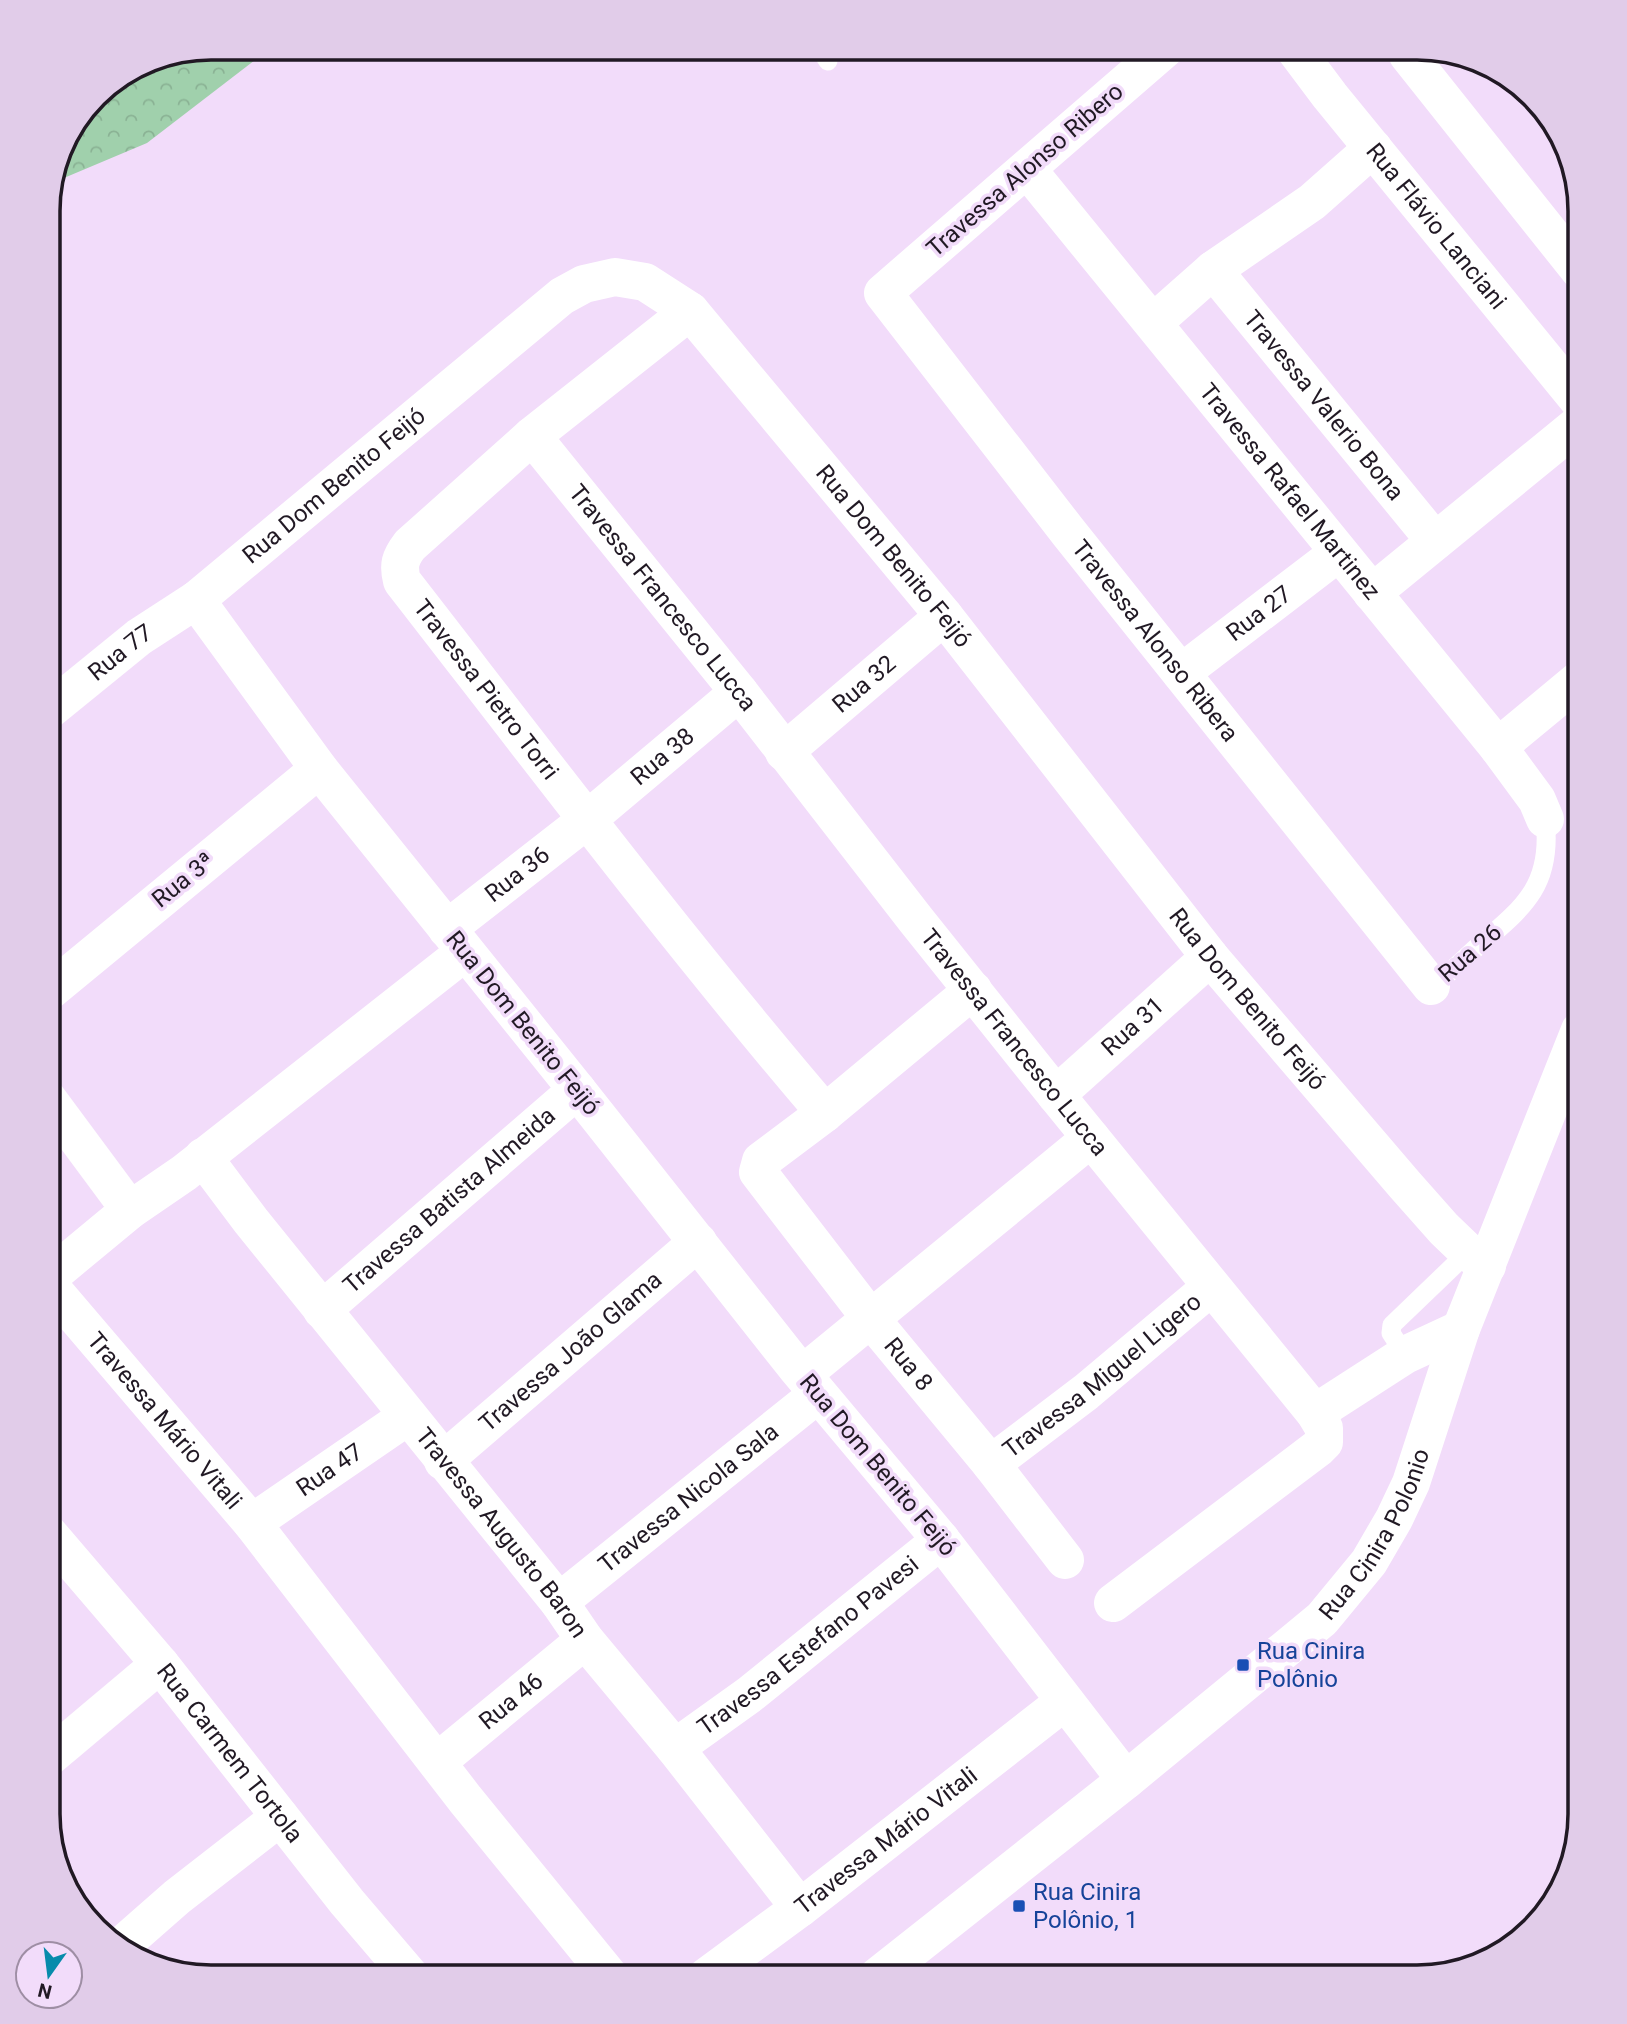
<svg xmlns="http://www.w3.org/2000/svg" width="1627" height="2024" font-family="Roboto,sans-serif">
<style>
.park{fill:url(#park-crowns)}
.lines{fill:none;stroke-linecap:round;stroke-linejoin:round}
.lane{stroke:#fff;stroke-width:19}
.street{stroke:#fff;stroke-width:38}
.transit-dot{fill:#1a4fb4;stroke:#f2dcfa;stroke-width:2.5}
.labels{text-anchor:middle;stroke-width:7;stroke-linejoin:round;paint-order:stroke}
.street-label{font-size:24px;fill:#211924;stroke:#f2dcfa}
.transit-label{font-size:24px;fill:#164399;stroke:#f2dcfa;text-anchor:start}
.rim{fill:none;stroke:#211924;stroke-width:3.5}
</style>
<defs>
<pattern id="park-crowns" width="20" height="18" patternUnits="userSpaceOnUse" patternTransform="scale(1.75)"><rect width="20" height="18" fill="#a0d0ac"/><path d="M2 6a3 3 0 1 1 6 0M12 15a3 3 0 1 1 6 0" fill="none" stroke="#8ab294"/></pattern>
</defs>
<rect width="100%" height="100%" fill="#f2dcfa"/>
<path class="park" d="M 210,47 L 272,47 L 147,143 L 52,183 L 64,138 L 102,88 L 148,60 Z"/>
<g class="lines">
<g class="lane">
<path d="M 819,47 L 828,61"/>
<path d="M 1431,986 C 1447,976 1462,961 1476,948 C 1523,908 1553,886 1545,819"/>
<path d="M 1405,1355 L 1391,1333 L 1392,1325 L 1468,1252"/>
</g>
<g class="street">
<path id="s1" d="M 1166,48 L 883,293 L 1069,533 L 1431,986"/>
<path id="s2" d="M 1294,48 L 1330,96 L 1580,402"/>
<path d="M 1407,48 L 1408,55 L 1580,271"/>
<path id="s3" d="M 1027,169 L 1498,747 L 1537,800 L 1545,819"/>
<path id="s4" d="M 1213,270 L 1435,541"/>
<path id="s5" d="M 690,311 L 532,436 L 410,545 C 400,558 398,565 402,581 C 541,760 678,941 825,1113"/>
<path d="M 1153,323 L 1213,270 L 1312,202 L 1373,148"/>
<path id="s6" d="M 532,436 L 739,692 L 916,920 L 1056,1095 L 1315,1413 L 1324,1428 L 1324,1442 L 1318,1448 L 1113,1603"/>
<path d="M 1372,593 L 1580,423"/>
<path id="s7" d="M 1181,673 L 1338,553"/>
<path id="s8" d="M 48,711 L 139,637 L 196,600"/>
<path d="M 1498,747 L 1580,679"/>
<path id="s9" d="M 784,752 L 944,616"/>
<path id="s10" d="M 447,929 L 588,819 L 739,692"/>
<path id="s11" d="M 465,952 L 184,1173 L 130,1210 L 54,1273 L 50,1280 L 54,1291 L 252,1523 L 465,1799 L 610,1977"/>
<path id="s12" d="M 973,990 L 825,1113 L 761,1161 L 758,1172 L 871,1319 L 991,1464 L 1065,1560"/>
<path d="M 47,993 L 319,769"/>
<path id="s13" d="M 1056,1095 L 1210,957"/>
<path d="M 47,1098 L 130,1210"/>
<path id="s14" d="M 203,1157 L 251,1221 L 559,1602 L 585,1640 L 675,1748 L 800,1908"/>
<path id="s15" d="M 322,1310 L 577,1090"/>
<path d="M 803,1374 L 1091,1138"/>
<path d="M 1315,1413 L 1405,1355 L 1461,1329"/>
<path id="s16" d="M 443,1461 L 698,1242"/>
<path id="s17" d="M 991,1464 L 1086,1392 L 1211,1287"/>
<path id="s18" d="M 252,1523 L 408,1416"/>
<path id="s19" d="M 47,1532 L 160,1664 L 347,1902 L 411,1977"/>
<path id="s20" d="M 559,1602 L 818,1394"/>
<path id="s21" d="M 675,1748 L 749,1695 L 941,1540"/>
<path d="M 47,1759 L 160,1664"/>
<path id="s22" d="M 437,1762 L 585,1640"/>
<path id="s23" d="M 1126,1780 L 941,1540 L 796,1367 L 577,1090 L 319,769 L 196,600 L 562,296 L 584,284 L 615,277 L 645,282 L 690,311 L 944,616 L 1210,957 L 1405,1185 L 1444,1229 L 1468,1252 L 1487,1266"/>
<path d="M 120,1947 L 177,1897 L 280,1817"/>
<path id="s24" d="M 706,1977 L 800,1908 L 1064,1702"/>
<path id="s25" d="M 877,1977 L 1126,1780 L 1322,1619 L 1369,1562 L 1394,1519 L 1411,1483 L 1461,1329 L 1580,1030"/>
</g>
</g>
<g class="transit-dot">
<rect x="1236" y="1658" width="14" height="14" rx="3.5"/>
<rect x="1012" y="1899" width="14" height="14" rx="3.5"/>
</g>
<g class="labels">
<g class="street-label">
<text transform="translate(1025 170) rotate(-41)" y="8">Travessa Alonso Ribero</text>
<text dy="8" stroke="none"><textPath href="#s2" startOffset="228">Rua Flávio Lanciani</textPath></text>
<text dy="8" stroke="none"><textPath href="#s4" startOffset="175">Travessa Valerio Bona</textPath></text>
<text dy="8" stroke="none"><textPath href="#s23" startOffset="1682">Rua Dom Benito Feijó</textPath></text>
<text dy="8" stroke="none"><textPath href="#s3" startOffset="416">Travessa Rafael Martinez</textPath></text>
<text dy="8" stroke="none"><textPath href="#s23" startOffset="2438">Rua Dom Benito Feijó</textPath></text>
<text dy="8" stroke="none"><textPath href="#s6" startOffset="208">Travessa Francesco Lucca</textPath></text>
<text dy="8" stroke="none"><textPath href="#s7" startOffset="98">Rua 27</textPath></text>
<text dy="8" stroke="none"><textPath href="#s1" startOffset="816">Travessa Alonso Ribera</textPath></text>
<text dy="8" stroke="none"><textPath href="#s8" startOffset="93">Rua 77</textPath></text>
<text dy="8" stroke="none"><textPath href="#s9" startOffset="105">Rua 32</textPath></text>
<text dy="8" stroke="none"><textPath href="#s5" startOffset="541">Travessa Pietro Torri</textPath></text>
<text dy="8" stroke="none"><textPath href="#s10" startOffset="276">Rua 38</textPath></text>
<text dy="8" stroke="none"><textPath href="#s10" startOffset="89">Rua 36</textPath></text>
<text transform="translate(183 880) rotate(-39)" y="8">Rua 3ª</text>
<text transform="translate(1470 953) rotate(-41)" y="8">Rua 26</text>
<text dy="8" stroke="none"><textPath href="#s23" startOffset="3005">Rua Dom Benito Feijó</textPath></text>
<text transform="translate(523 1023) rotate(51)" y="8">Rua Dom Benito Feijó</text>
<text dy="8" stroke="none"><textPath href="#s13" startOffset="103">Rua 31</textPath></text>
<text dy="8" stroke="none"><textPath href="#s6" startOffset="775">Travessa Francesco Lucca</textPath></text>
<text dy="8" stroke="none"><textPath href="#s15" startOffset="168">Travessa Batista Almeida</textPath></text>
<text dy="8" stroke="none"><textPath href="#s16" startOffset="168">Travessa João Glama</textPath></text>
<text dy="8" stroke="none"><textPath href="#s12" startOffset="528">Rua 8</textPath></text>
<text dy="8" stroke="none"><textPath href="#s17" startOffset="142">Travessa Miguel Ligero</textPath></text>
<text dy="8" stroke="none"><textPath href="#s11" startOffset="712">Travessa Mário Vitali</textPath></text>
<text transform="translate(878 1465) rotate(50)" y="8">Rua Dom Benito Feijó</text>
<text dy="8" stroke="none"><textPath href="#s18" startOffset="94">Rua 47</textPath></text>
<text dy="8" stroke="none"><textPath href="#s20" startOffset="166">Travessa Nicola Sala</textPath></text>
<text dy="8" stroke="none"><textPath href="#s25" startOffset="672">Rua Cinira Polonio</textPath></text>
<text dy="8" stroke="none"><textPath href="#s14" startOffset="480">Travessa Augusto Baron</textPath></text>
<text dy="8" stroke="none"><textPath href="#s21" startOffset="168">Travessa Estefano Pavesi</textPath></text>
<text dy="8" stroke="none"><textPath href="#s22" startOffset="96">Rua 46</textPath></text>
<text dy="8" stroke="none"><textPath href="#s19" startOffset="287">Rua Carmem Tortola</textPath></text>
<text dy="8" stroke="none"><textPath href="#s24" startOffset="226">Travessa Mário Vitali</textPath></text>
</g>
<g class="transit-label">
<text x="1257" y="1659">Rua Cinira<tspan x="1257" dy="28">Polônio</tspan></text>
<text x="1033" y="1900">Rua Cinira<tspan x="1033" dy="28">Polônio, 1</tspan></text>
</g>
</g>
<path d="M0 0H1627V2024H0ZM211 60H1417A151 151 0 0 1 1568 211V1814A151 151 0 0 1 1417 1965H211A151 151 0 0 1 60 1814V211A151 151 0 0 1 211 60Z" fill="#e1cce9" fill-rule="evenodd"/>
<path class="rim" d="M211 60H1417A151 151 0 0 1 1568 211V1814A151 151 0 0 1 1417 1965H211A151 151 0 0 1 60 1814V211A151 151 0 0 1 211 60Z"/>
<g transform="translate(49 1975) rotate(194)"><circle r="33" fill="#f2dcfa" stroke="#9e8ea4" stroke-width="2"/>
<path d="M0-5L12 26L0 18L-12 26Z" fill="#078bab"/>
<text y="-10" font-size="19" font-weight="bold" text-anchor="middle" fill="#211924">N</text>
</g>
</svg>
